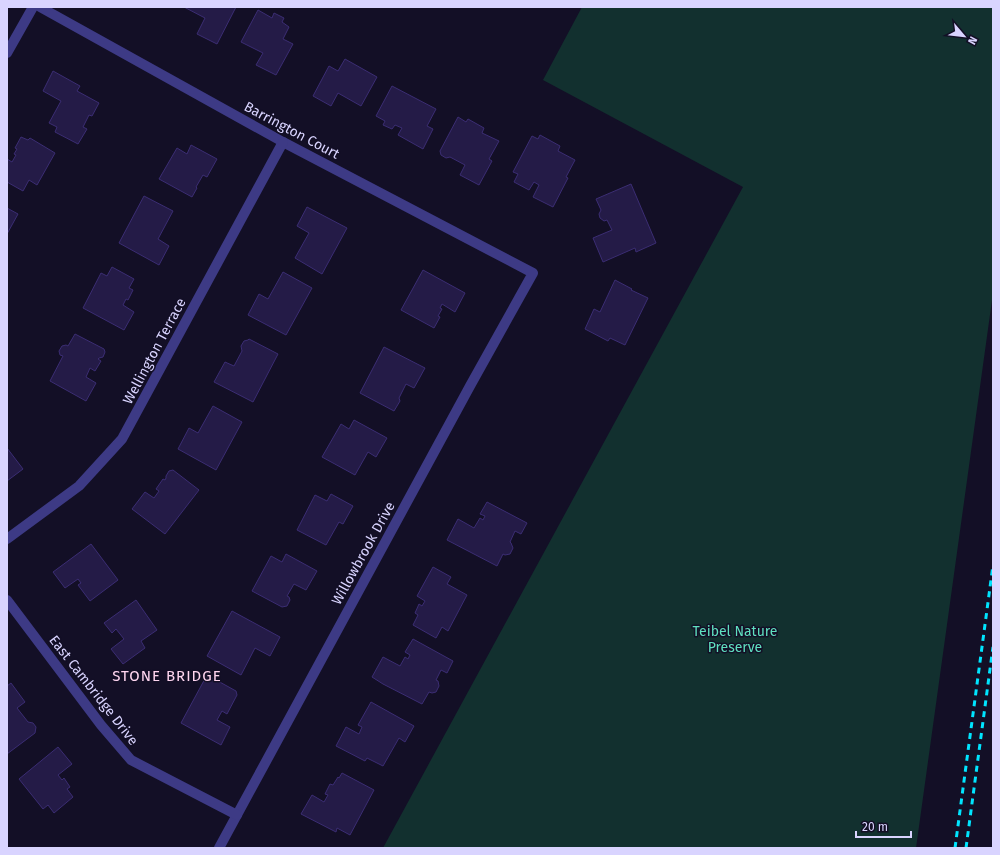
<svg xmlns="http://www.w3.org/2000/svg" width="1000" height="855" font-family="'Fira Sans',sans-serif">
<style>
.green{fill:#12302f}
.building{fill:#241b47;stroke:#3b2d73}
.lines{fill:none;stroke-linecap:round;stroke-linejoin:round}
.minor{stroke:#3d3a85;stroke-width:10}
.rail{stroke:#00e5ff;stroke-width:3;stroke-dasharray:6 5;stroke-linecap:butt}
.labels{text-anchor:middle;stroke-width:3;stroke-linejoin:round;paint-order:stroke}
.street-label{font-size:14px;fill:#d9d4ff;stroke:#130f26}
.park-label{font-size:14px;fill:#5fe0c0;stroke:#130f26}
.neighbourhood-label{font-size:15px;letter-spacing:1px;fill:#ffd6f0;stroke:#130f26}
</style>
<rect width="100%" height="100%" fill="#130f26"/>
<path class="green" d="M 582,7 L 993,7 L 993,293 L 916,848 L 383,848 L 743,187 L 543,80 Z"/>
<g class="building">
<path d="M 184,7 L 236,7 L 217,44 L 197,34 L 205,18 Z"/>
<path d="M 258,10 L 272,18 L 274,13 L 284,18 L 282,22 L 289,27 L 283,39 L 293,44 L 276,75 L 256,65 L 263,53 L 241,42 Z"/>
<path d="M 345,59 L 377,77 L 361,106 L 338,93 L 331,106 L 313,96 L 329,66 L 338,71 Z"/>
<path d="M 53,71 L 80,86 L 77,91 L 99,103 L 92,116 L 89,115 L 83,127 L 87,129 L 78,144 L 55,132 L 57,127 L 49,123 L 61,101 L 43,91 Z"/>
<path d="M 392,86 L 436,109 L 427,126 L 433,129 L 423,149 L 398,135 L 402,128 L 395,125 L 392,129 L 383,125 L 385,121 L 376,116 Z"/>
<path d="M 458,117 L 466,122 L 468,119 L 484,128 L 482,133 L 499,141 L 489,159 L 492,161 L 479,185 L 460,175 L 465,165 L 450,157 L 446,158 L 441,155 L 440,151 Z"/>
<path d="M 540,135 L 560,146 L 558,151 L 575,160 L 566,177 L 568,178 L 553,207 L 533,197 L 539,185 L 534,182 L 529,190 L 514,182 L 518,174 L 513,172 L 532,136 L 538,139 Z"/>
<path d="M 21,137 L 28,140 L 30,138 L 55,153 L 37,185 L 29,180 L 23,191 L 7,182 L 7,159 L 12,162 L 16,155 L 14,154 L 17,149 L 15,148 Z"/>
<path d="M 191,145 L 217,159 L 207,177 L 203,175 L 196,187 L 197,188 L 192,197 L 159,179 L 177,148 L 187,154 Z"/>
<path d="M 631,184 L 656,243 L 636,252 L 635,248 L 603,262 L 593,238 L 612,230 L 607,220 L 604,221 L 600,218 L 599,214 L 601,210 L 596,199 Z"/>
<path d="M 144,196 L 173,211 L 158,239 L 169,246 L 159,265 L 119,243 Z"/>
<path d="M 307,207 L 347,228 L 322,274 L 295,258 L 309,233 L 297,226 Z"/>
<path d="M 7,208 L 18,214 L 7,234 Z"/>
<path d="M 112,267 L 134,279 L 129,288 L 133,290 L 128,300 L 126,299 L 123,305 L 134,312 L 124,330 L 83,308 L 101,273 L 107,276 Z"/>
<path d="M 423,270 L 465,293 L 455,312 L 442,304 L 440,308 L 442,309 L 438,316 L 440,317 L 434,328 L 401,310 Z"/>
<path d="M 283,272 L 312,288 L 286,335 L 248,315 L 259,294 L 268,299 Z"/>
<path d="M 615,280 L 632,289 L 631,290 L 648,298 L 625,345 L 610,338 L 608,341 L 585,329 L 594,309 L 600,312 Z"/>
<path d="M 75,334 L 104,349 L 105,352 L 103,357 L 99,358 L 98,359 L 101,361 L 95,371 L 90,368 L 86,377 L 96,383 L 86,401 L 50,381 L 63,356 L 60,355 L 59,351 L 62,346 L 66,345 L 68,346 Z"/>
<path d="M 249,339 L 278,354 L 253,402 L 214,382 L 225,362 L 234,366 L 242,351 L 241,346 L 244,341 L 248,340 Z"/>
<path d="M 384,347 L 425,368 L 414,388 L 406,384 L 399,398 L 400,401 L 394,411 L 360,393 Z"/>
<path d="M 213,406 L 242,422 L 216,470 L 178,449 L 189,428 L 198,433 Z"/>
<path d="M 354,420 L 387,438 L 376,457 L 368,452 L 355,475 L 322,457 L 341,424 L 349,429 Z"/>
<path d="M 7,448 L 23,469 L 7,481 Z"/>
<path d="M 173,470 L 199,490 L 165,534 L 132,509 L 145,492 L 154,498 L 159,491 L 156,489 L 163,479 L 165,480 L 166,478 L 166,476 L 169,471 Z"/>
<path d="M 331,494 L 353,506 L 343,524 L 339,522 L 326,545 L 297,530 L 315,495 L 327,501 Z"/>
<path d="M 487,502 L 527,523 L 521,534 L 515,531 L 510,542 L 511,543 L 513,548 L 510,554 L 505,555 L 503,554 L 497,566 L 447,540 L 458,519 L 474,528 L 480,518 L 483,520 L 485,516 L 480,514 Z"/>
<path d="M 91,544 L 118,580 L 90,601 L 78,585 L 81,583 L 78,579 L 65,588 L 53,572 Z"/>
<path d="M 286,554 L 317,571 L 306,590 L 294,584 L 287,596 L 289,597 L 290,600 L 287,606 L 282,607 L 252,591 L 271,556 L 282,562 Z"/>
<path d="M 433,567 L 451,577 L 447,584 L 467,595 L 448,631 L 442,627 L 436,638 L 413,625 L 418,615 L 415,613 L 419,604 L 422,606 L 425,601 L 417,596 Z"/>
<path d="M 136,600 L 157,630 L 141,641 L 145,648 L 123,664 L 111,649 L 124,639 L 116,629 L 112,633 L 104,623 Z"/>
<path d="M 232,611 L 280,637 L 270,656 L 255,648 L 241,675 L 207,656 Z"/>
<path d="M 413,639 L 453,661 L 447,673 L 441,670 L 436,680 L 438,681 L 439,686 L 436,692 L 432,693 L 429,692 L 422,704 L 383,684 L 372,677 L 383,657 L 400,666 L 405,657 L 408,659 L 410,655 L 405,652 Z"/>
<path d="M 207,675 L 236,691 L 237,695 L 227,714 L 222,711 L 217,720 L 230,727 L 221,745 L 181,723 Z"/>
<path d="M 11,683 L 25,702 L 17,708 L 28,722 L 33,723 L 36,727 L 35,733 L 7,754 L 7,686 Z"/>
<path d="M 371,702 L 414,726 L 405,742 L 399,738 L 383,766 L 367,758 L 365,761 L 336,746 L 346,727 L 359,734 L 362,727 L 358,725 Z"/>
<path d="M 58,747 L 72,764 L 58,775 L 62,780 L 64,778 L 70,787 L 67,789 L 73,797 L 54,813 L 48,805 L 43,809 L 19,779 Z"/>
<path d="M 342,773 L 374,790 L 350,835 L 337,828 L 336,832 L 301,814 L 312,795 L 324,802 L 328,795 L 325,794 L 330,784 L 333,785 L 338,777 L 339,778 Z"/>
</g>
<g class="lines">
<g class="minor">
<path d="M 40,7 L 283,142 L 533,273 L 470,386 L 219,848"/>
<path d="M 7,53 L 33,7"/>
<path d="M 7,539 L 79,486 L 122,439 L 283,142"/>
<path d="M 7,600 L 101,725 L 131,760 L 237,815"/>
</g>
<g class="rail">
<path d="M 955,848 L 993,565"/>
<path d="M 966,848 L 993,647"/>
</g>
</g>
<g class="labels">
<g class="street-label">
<text transform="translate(292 130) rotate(28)" y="5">Barrington Court</text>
<text transform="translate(154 351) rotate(-62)" y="5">Wellington Terrace</text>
<text transform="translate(363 553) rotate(-61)" y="5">Willowbrook Drive</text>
<text transform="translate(94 690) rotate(52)" y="5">East Cambridge Drive</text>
</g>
<g class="park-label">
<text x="735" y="636">Teibel Nature<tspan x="735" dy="16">Preserve</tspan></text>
</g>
<g class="neighbourhood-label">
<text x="167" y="681">STONE BRIDGE</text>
</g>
</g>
<rect width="1000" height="855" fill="none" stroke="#d9d4ff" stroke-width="16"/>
<g transform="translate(964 36) rotate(118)" stroke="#130f26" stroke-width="3" paint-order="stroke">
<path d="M0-3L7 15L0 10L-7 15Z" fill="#d9d4ff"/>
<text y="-6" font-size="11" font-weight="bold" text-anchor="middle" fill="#d9d4ff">N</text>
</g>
<path d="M856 831v6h55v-6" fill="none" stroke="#d9d4ff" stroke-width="2"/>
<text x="862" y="831" font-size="12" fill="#d9d4ff" stroke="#130f26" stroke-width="3" paint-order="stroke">20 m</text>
</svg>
